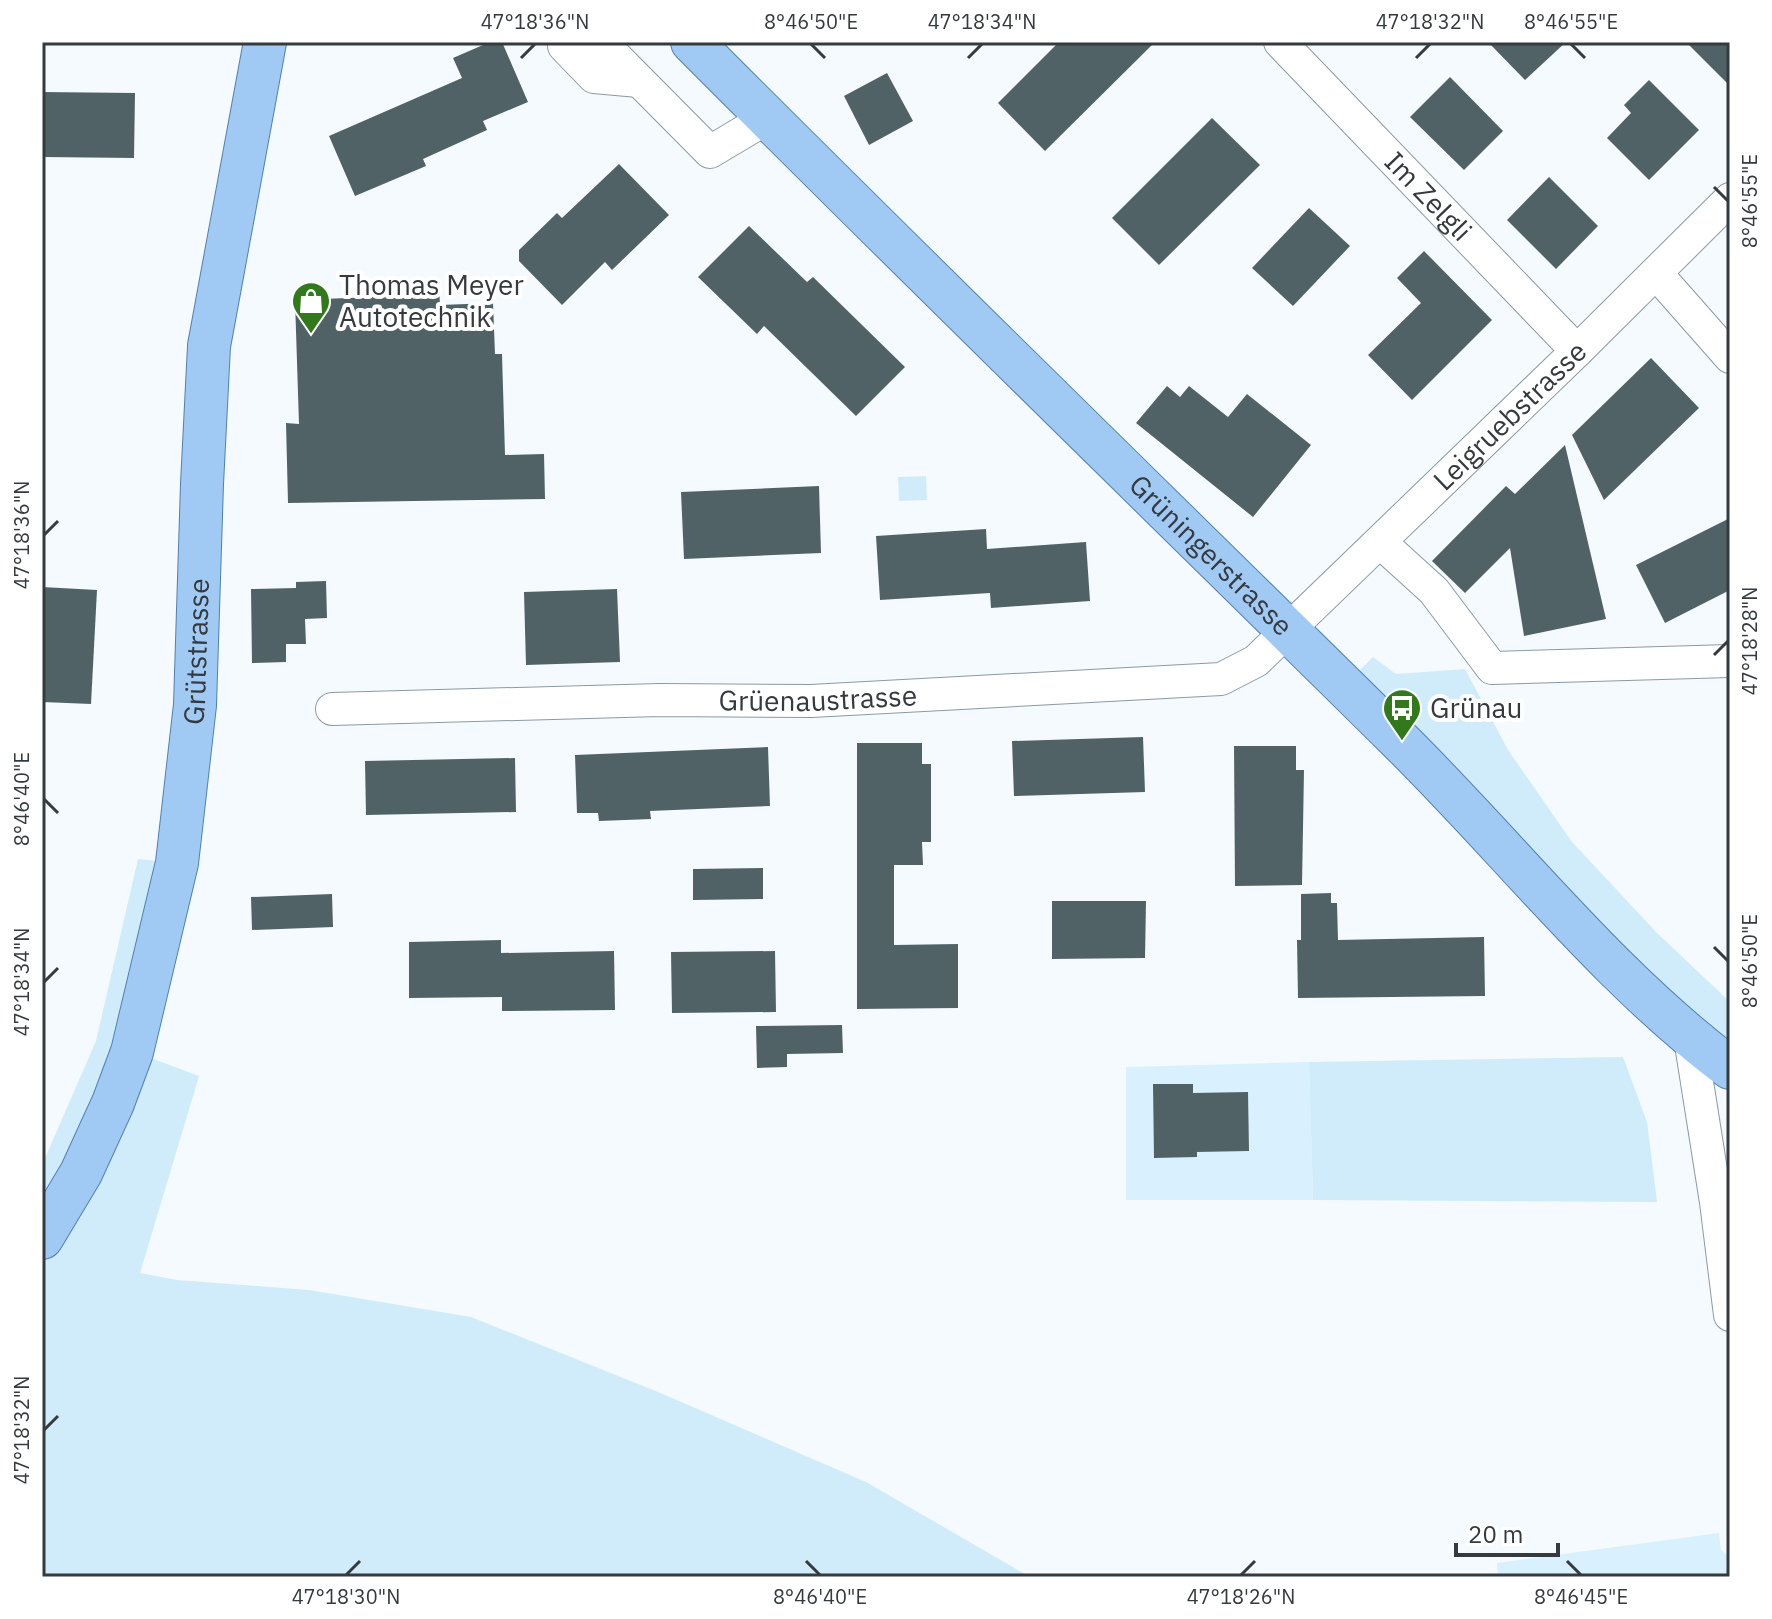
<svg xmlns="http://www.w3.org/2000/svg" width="1772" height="1619" font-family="'IBM Plex Sans',sans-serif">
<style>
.built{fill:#d9f1fe}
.green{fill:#d0ecfb}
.building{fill:#516266}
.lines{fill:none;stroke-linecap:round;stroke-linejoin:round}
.minor-casing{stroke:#8b9aa2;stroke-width:34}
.major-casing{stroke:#5180b0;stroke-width:44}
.minor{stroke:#fff;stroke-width:32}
.major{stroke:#a0caf4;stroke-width:42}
.ticks{fill:none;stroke:#343a3e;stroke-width:3}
.labels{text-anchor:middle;stroke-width:8;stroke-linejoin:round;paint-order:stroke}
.street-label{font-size:28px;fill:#343a3e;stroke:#fff}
.poi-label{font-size:28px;fill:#343a3e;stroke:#fff;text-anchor:start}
.neatline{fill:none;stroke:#343a3e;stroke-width:3}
.ticks-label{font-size:20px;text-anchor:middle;fill:#343a3e}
</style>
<rect width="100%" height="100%" fill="#f4fafe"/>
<g class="built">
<path d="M 1309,1062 L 1313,1200 L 1126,1200 L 1126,1067 Z"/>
<path d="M 1719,1533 L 1721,1550 L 1730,1557 L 1730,1577 L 1498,1577 L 1497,1563 Z"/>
</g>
<g class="green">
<path d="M 926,476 L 927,500 L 899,501 L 898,477 Z"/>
<path d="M 1373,657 L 1396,674 L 1465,669 L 1508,750 L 1572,842 L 1657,933 L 1730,1002 L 1730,1068 L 1344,686 Z"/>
<path d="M 138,859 L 177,863 L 132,1051 L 199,1076 L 140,1273 L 177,1280 L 309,1290 L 471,1317 L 658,1392 L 866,1482 L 1030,1577 L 42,1577 L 42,1165 L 96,1041 Z"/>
<path d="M 1623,1057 L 1647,1122 L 1657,1202 L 1313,1200 L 1309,1062 Z"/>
</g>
<g class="building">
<path d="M 490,42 L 502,42 L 528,102 L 483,121 L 487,130 L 423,159 L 426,166 L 355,196 L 329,136 L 462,78 L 453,58 Z"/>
<path d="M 1059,42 L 1155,42 L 1045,151 L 998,103 Z"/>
<path d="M 1488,42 L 1566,42 L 1525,80 Z"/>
<path d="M 1686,42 L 1730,42 L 1730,86 Z"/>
<path d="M 887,73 L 913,121 L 869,145 L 844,96 Z"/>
<path d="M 1450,77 L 1503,131 L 1464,170 L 1410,117 Z"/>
<path d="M 1649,80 L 1699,130 L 1649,180 L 1607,138 L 1631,113 L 1624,105 Z"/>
<path d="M 42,92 L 135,93 L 134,158 L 42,157 Z"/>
<path d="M 1212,118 L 1260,165 L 1159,265 L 1112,218 Z"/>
<path d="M 619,164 L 669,215 L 612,270 L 605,262 L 562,305 L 519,261 L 519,250 L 557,213 L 562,218 Z"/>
<path d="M 1549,177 L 1598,226 L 1556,269 L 1507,220 Z"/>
<path d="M 1309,208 L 1350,246 L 1293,306 L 1252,268 Z"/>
<path d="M 749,226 L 807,282 L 813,277 L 905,367 L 856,416 L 764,326 L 757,334 L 698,277 Z"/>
<path d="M 1424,251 L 1492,320 L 1412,400 L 1368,355 L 1421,303 L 1397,278 Z"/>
<path d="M 439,287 L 440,305 L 493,303 L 495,354 L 502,354 L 505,455 L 544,454 L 545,499 L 288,503 L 286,423 L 299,424 L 295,300 L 375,297 L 375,290 Z"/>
<path d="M 1651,358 L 1699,408 L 1604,500 L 1572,435 Z"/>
<path d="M 1167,386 L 1180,397 L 1189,386 L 1228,417 L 1247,394 L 1311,445 L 1253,517 L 1136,423 Z"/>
<path d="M 1565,445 L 1606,619 L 1524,636 L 1510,548 L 1465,593 L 1432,561 L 1506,486 L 1515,494 Z"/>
<path d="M 819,486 L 821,553 L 684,559 L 681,492 Z"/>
<path d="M 1730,518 L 1730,590 L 1665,623 L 1636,565 Z"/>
<path d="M 986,529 L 987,549 L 1086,542 L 1090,601 L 991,608 L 990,593 L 880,600 L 876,536 Z"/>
<path d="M 326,581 L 327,618 L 305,619 L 306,644 L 286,644 L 286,662 L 252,663 L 251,589 L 296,588 L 296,582 Z"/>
<path d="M 42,587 L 97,590 L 91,704 L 42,702 Z"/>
<path d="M 617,589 L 620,662 L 526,665 L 524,592 Z"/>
<path d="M 1143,737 L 1145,792 L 1014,796 L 1012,741 Z"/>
<path d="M 857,743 L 922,743 L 922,764 L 931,764 L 931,842 L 922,842 L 923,865 L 894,865 L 894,945 L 958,944 L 958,1008 L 857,1009 Z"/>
<path d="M 1234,746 L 1296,746 L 1296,770 L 1304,770 L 1302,885 L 1235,886 Z"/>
<path d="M 768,747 L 770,806 L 650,811 L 651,819 L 599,821 L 598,813 L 577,813 L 575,755 Z"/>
<path d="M 515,758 L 516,812 L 366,815 L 365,761 Z"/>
<path d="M 763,868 L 763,899 L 693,900 L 693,869 Z"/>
<path d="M 1331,893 L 1331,903 L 1337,903 L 1338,940 L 1484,937 L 1485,996 L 1298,998 L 1297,940 L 1301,940 L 1301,894 Z"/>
<path d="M 332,894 L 333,927 L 252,930 L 251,897 Z"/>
<path d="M 1052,901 L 1146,901 L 1145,958 L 1052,959 Z"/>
<path d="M 501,940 L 501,953 L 614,951 L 615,1010 L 502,1011 L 502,997 L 409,998 L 409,942 Z"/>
<path d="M 775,951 L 776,1012 L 672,1013 L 671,952 Z"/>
<path d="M 842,1025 L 843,1053 L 787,1054 L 787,1067 L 757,1068 L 756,1026 Z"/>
<path d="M 1153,1084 L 1193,1084 L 1193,1093 L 1248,1092 L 1249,1151 L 1197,1152 L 1197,1157 L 1154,1158 Z"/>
</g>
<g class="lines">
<defs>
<g id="minor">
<path d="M 601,42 L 710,152 L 767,118"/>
<path id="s1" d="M 1280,42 L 1577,351"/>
<path d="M 564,46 L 594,77 L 639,81"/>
<path d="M 1656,273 L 1730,357"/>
<path d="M 1380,542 L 1434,591 L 1492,668 L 1730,661"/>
<path id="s2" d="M 332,709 L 660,700 L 811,701 L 1221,679 L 1256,661 L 1577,351 L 1730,199"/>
<path d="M 1690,1038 L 1716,1202 L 1730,1315"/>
</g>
<g id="major">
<path id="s3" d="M 692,42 C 925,276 1162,506 1397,738 C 1509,848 1605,974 1730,1068"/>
<path id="s4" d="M 42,1238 L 81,1173 L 113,1103 L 132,1052 L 177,863 L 195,705 L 202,484 L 209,346 L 265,42"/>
</g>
</defs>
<use href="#minor" class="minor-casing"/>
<use href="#major" class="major-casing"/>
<use href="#minor" class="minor"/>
<use href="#major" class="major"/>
</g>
<path class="ticks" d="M 811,44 L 825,58M 1571,44 L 1585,58M 521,58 L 535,44M 968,58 L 982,44M 1416,58 L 1430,44M 1714,187 L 1728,201M 44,535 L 58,521M 1714,655 L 1728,641M 44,799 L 58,813M 1714,947 L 1728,961M 44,982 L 58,968M 44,1430 L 58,1416M 806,1561 L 820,1575M 1567,1561 L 1581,1575M 346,1575 L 360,1561M 1241,1575 L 1255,1561"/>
<defs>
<symbol id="shop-pin" viewBox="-11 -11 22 30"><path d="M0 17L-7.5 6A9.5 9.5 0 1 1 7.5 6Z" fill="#32791c" stroke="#fff"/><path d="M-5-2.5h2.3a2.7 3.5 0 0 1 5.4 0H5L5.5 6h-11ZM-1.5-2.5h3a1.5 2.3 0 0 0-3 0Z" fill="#fff"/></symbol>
<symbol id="bus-pin" viewBox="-11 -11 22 30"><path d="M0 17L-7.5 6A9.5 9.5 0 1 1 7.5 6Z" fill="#32791c" stroke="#fff"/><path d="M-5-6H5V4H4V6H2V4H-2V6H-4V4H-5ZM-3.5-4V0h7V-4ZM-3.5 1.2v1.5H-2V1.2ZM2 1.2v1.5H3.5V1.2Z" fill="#fff"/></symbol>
</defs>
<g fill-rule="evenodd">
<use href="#shop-pin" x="289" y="279" width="44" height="60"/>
<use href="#bus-pin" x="1380" y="686" width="44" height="60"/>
</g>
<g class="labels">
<g class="street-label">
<text dy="10" stroke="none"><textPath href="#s1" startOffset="214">Im Zelgli</textPath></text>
<text dy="10" stroke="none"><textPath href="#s2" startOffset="1282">Leigruebstrasse</textPath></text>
<text dy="10" stroke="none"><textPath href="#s3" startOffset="730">Grüningerstrasse</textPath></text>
<text dy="10" stroke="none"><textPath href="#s4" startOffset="614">Grütstrasse</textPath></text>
<text dy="10" stroke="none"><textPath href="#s2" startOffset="486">Grüenaustrasse</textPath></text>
</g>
<g class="poi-label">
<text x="339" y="295">Thomas Meyer<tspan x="339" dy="32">Autotechnik</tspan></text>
<text x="1430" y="718">Grünau</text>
</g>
</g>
<rect width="1772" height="1619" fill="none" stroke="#ffffff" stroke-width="88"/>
<path d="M1456 1543v12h102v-12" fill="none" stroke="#343a3e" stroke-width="4"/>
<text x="1468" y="1543" font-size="24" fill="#343a3e" stroke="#ffffff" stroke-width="6" paint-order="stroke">20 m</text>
<rect x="44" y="44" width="1684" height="1531" class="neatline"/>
<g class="ticks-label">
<text x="535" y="29">47°18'36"N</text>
<text x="811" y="29">8°46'50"E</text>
<text x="982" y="29">47°18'34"N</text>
<text x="1430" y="29">47°18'32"N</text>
<text x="1571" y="29">8°46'55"E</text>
<text transform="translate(1750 201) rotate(-90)" y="7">8°46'55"E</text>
<text transform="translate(22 535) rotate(-90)" y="7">47°18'36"N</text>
<text transform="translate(1750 641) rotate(-90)" y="7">47°18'28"N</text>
<text transform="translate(22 799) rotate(-90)" y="7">8°46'40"E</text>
<text transform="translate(1750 961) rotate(-90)" y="7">8°46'50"E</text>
<text transform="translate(22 982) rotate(-90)" y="7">47°18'34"N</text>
<text transform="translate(22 1430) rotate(-90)" y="7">47°18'32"N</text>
<text x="346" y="1604">47°18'30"N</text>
<text x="820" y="1604">8°46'40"E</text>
<text x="1241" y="1604">47°18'26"N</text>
<text x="1581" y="1604">8°46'45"E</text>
</g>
</svg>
